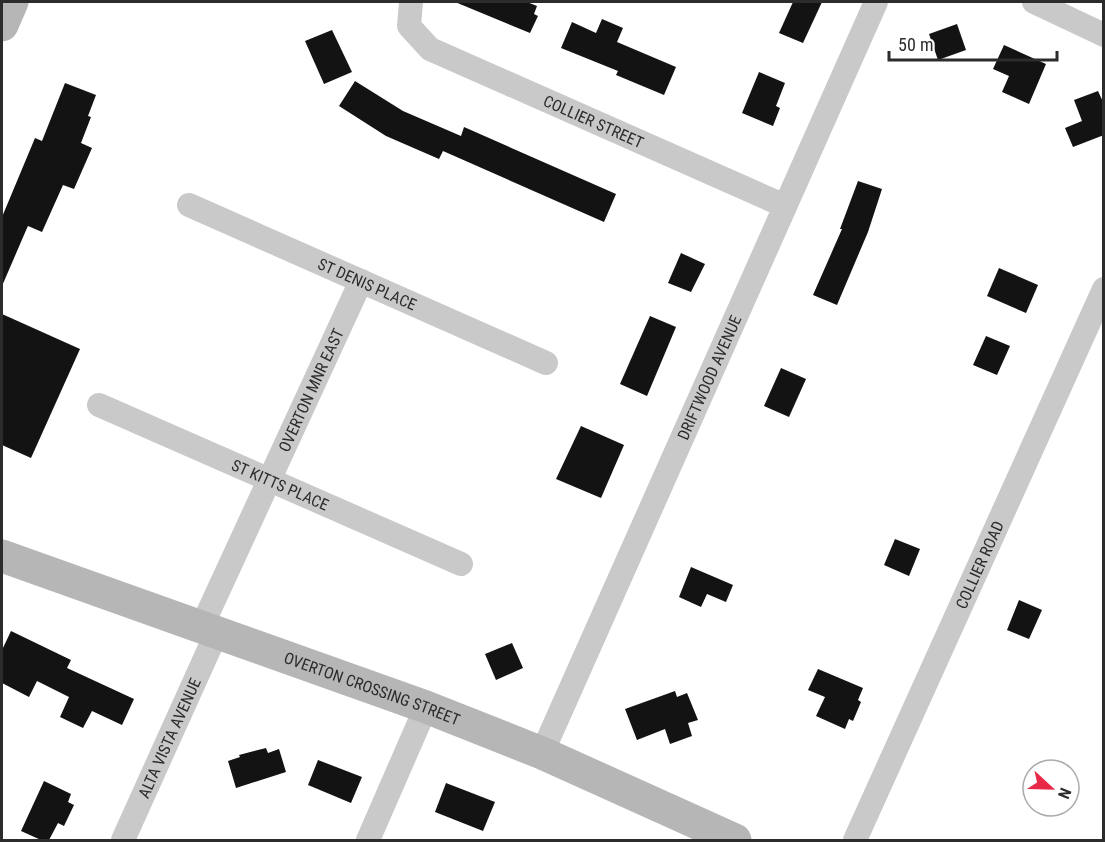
<svg xmlns="http://www.w3.org/2000/svg" width="1105" height="842" font-family="'Roboto Condensed',sans-serif">
<style>
.building{fill:#131313}
.lines{fill:none;stroke-linecap:round;stroke-linejoin:round}
.minor{stroke:#c9c9c9;stroke-width:24}
.secondary{stroke:#b6b6b6;stroke-width:33}
.labels{text-anchor:middle;stroke-width:6;stroke-linejoin:round;paint-order:stroke}
.street-label{font-size:16px;fill:#2c2c2c;stroke:#fff}
</style>
<rect width="100%" height="100%" fill="#fff"/>
<g class="building">
<path d="M 455,2 L 527,2 L 537,6 L 534,14 L 538,16 L 530,33 Z"/>
<path d="M 793,2 L 822,2 L 803,43 L 779,33 Z"/>
<path d="M 602,19 L 623,28 L 617,42 L 676,67 L 664,95 L 616,75 L 618,71 L 561,48 L 572,22 L 596,33 Z"/>
<path d="M 957,24 L 966,50 L 938,60 L 929,34 Z"/>
<path d="M 332,30 L 352,72 L 324,84 L 305,41 Z"/>
<path d="M 1004,45 L 1046,64 L 1029,104 L 1002,92 L 1009,76 L 993,69 Z"/>
<path d="M 759,72 L 785,83 L 776,106 L 780,108 L 773,126 L 742,113 Z"/>
<path d="M 355,81 L 403,111 L 461,136 L 464,127 L 616,194 L 604,222 L 443,151 L 439,159 L 386,136 L 339,106 Z"/>
<path d="M 65,83 L 96,95 L 88,116 L 91,117 L 81,143 L 92,148 L 74,189 L 63,185 L 42,232 L 28,226 L 27,228 L 2,286 L 2,217 L 35,138 L 42,141 Z"/>
<path d="M 1098,91 L 1104,104 L 1104,135 L 1073,147 L 1065,128 L 1082,121 L 1074,100 Z"/>
<path d="M 858,181 L 882,189 L 868,232 L 837,305 L 813,295 L 842,229 L 840,229 Z"/>
<path d="M 681,253 L 705,264 L 691,292 L 668,283 Z"/>
<path d="M 999,268 L 1038,285 L 1026,313 L 987,296 Z"/>
<path d="M 2,314 L 80,349 L 31,458 L 2,445 Z"/>
<path d="M 650,316 L 676,327 L 647,396 L 620,384 Z"/>
<path d="M 986,336 L 1010,346 L 997,375 L 973,365 Z"/>
<path d="M 781,368 L 806,379 L 789,417 L 764,406 Z"/>
<path d="M 581,426 L 624,445 L 601,498 L 556,479 Z"/>
<path d="M 895,539 L 920,549 L 909,576 L 884,565 Z"/>
<path d="M 691,567 L 733,585 L 726,602 L 707,594 L 701,607 L 679,597 Z"/>
<path d="M 1019,600 L 1042,610 L 1029,639 L 1007,630 Z"/>
<path d="M 11,631 L 71,660 L 67,668 L 134,699 L 122,725 L 92,711 L 83,728 L 60,717 L 69,697 L 37,681 L 29,697 L 2,683 L 2,650 Z"/>
<path d="M 512,643 L 523,668 L 496,680 L 485,654 Z"/>
<path d="M 818,669 L 863,688 L 858,700 L 861,702 L 853,721 L 849,719 L 845,729 L 816,716 L 825,697 L 808,690 Z"/>
<path d="M 675,691 L 677,697 L 687,693 L 698,720 L 688,723 L 692,736 L 670,744 L 665,729 L 637,740 L 625,709 Z"/>
<path d="M 266,748 L 268,753 L 279,749 L 286,772 L 236,788 L 228,761 L 240,757 L 239,755 Z"/>
<path d="M 318,760 L 362,777 L 351,803 L 308,785 Z"/>
<path d="M 44,781 L 71,794 L 68,802 L 74,805 L 64,826 L 58,823 L 49,840 L 41,840 L 21,831 Z"/>
<path d="M 446,783 L 495,802 L 483,831 L 435,812 Z"/>
</g>
<g class="lines">
<g class="minor">
<path id="s1" d="M 411,2 L 409,26 L 430,49 L 785,206"/>
<path d="M 1034,2 L 1104,35"/>
<path id="s2" d="M 189,205 L 546,363"/>
<path id="s3" d="M 99,405 L 461,564"/>
<path id="s4" d="M 201,628 L 361,281"/>
<path id="s5" d="M 542,753 L 876,2"/>
<path id="s6" d="M 123,840 L 216,634"/>
<path d="M 368,840 L 426,707"/>
<path id="s7" d="M 855,840 L 1104,289"/>
</g>
<g class="secondary">
<path d="M 2,25 L 12,2"/>
<path id="s8" d="M 2,556 L 426,707 L 542,753 L 735,840"/>
</g>
</g>
<g class="labels">
<g class="street-label">
<text dy="6" stroke="none"><textPath href="#s1" startOffset="234">COLLIER STREET</textPath></text>
<text dy="6" stroke="none"><textPath href="#s2" startOffset="195">ST DENIS PLACE</textPath></text>
<text dy="6" stroke="none"><textPath href="#s5" startOffset="411">DRIFTWOOD AVENUE</textPath></text>
<text dy="6" stroke="none"><textPath href="#s4" startOffset="262">OVERTON MNR EAST</textPath></text>
<text dy="6" stroke="none"><textPath href="#s3" startOffset="198">ST KITTS PLACE</textPath></text>
<text dy="6" stroke="none"><textPath href="#s7" startOffset="302">COLLIER ROAD</textPath></text>
<text dy="6" stroke="none"><textPath href="#s8" startOffset="393">OVERTON CROSSING STREET</textPath></text>
<text dy="6" stroke="none"><textPath href="#s6" startOffset="112">ALTA VISTA AVENUE</textPath></text>
</g>
</g>
<rect width="1105" height="842" fill="none" stroke="#2c2c2c" stroke-width="6"/>
<g transform="translate(1051 788) rotate(112)"><circle r="28" fill="#ffffff" stroke="#ababab" stroke-width="1.5"/>
<path d="M0-4.5L10 22L0 15L-10 22Z" fill="#e82847"/>
<text y="-9" font-size="16" font-weight="bold" text-anchor="middle" fill="#2c2c2c">N</text>
</g>
<path d="M889 51v9h168v-9" fill="none" stroke="#2c2c2c" stroke-width="3"/>
<text x="898" y="51" font-size="18" fill="#2c2c2c" stroke="#ffffff" stroke-width="4.5" paint-order="stroke">50 m</text>
</svg>
